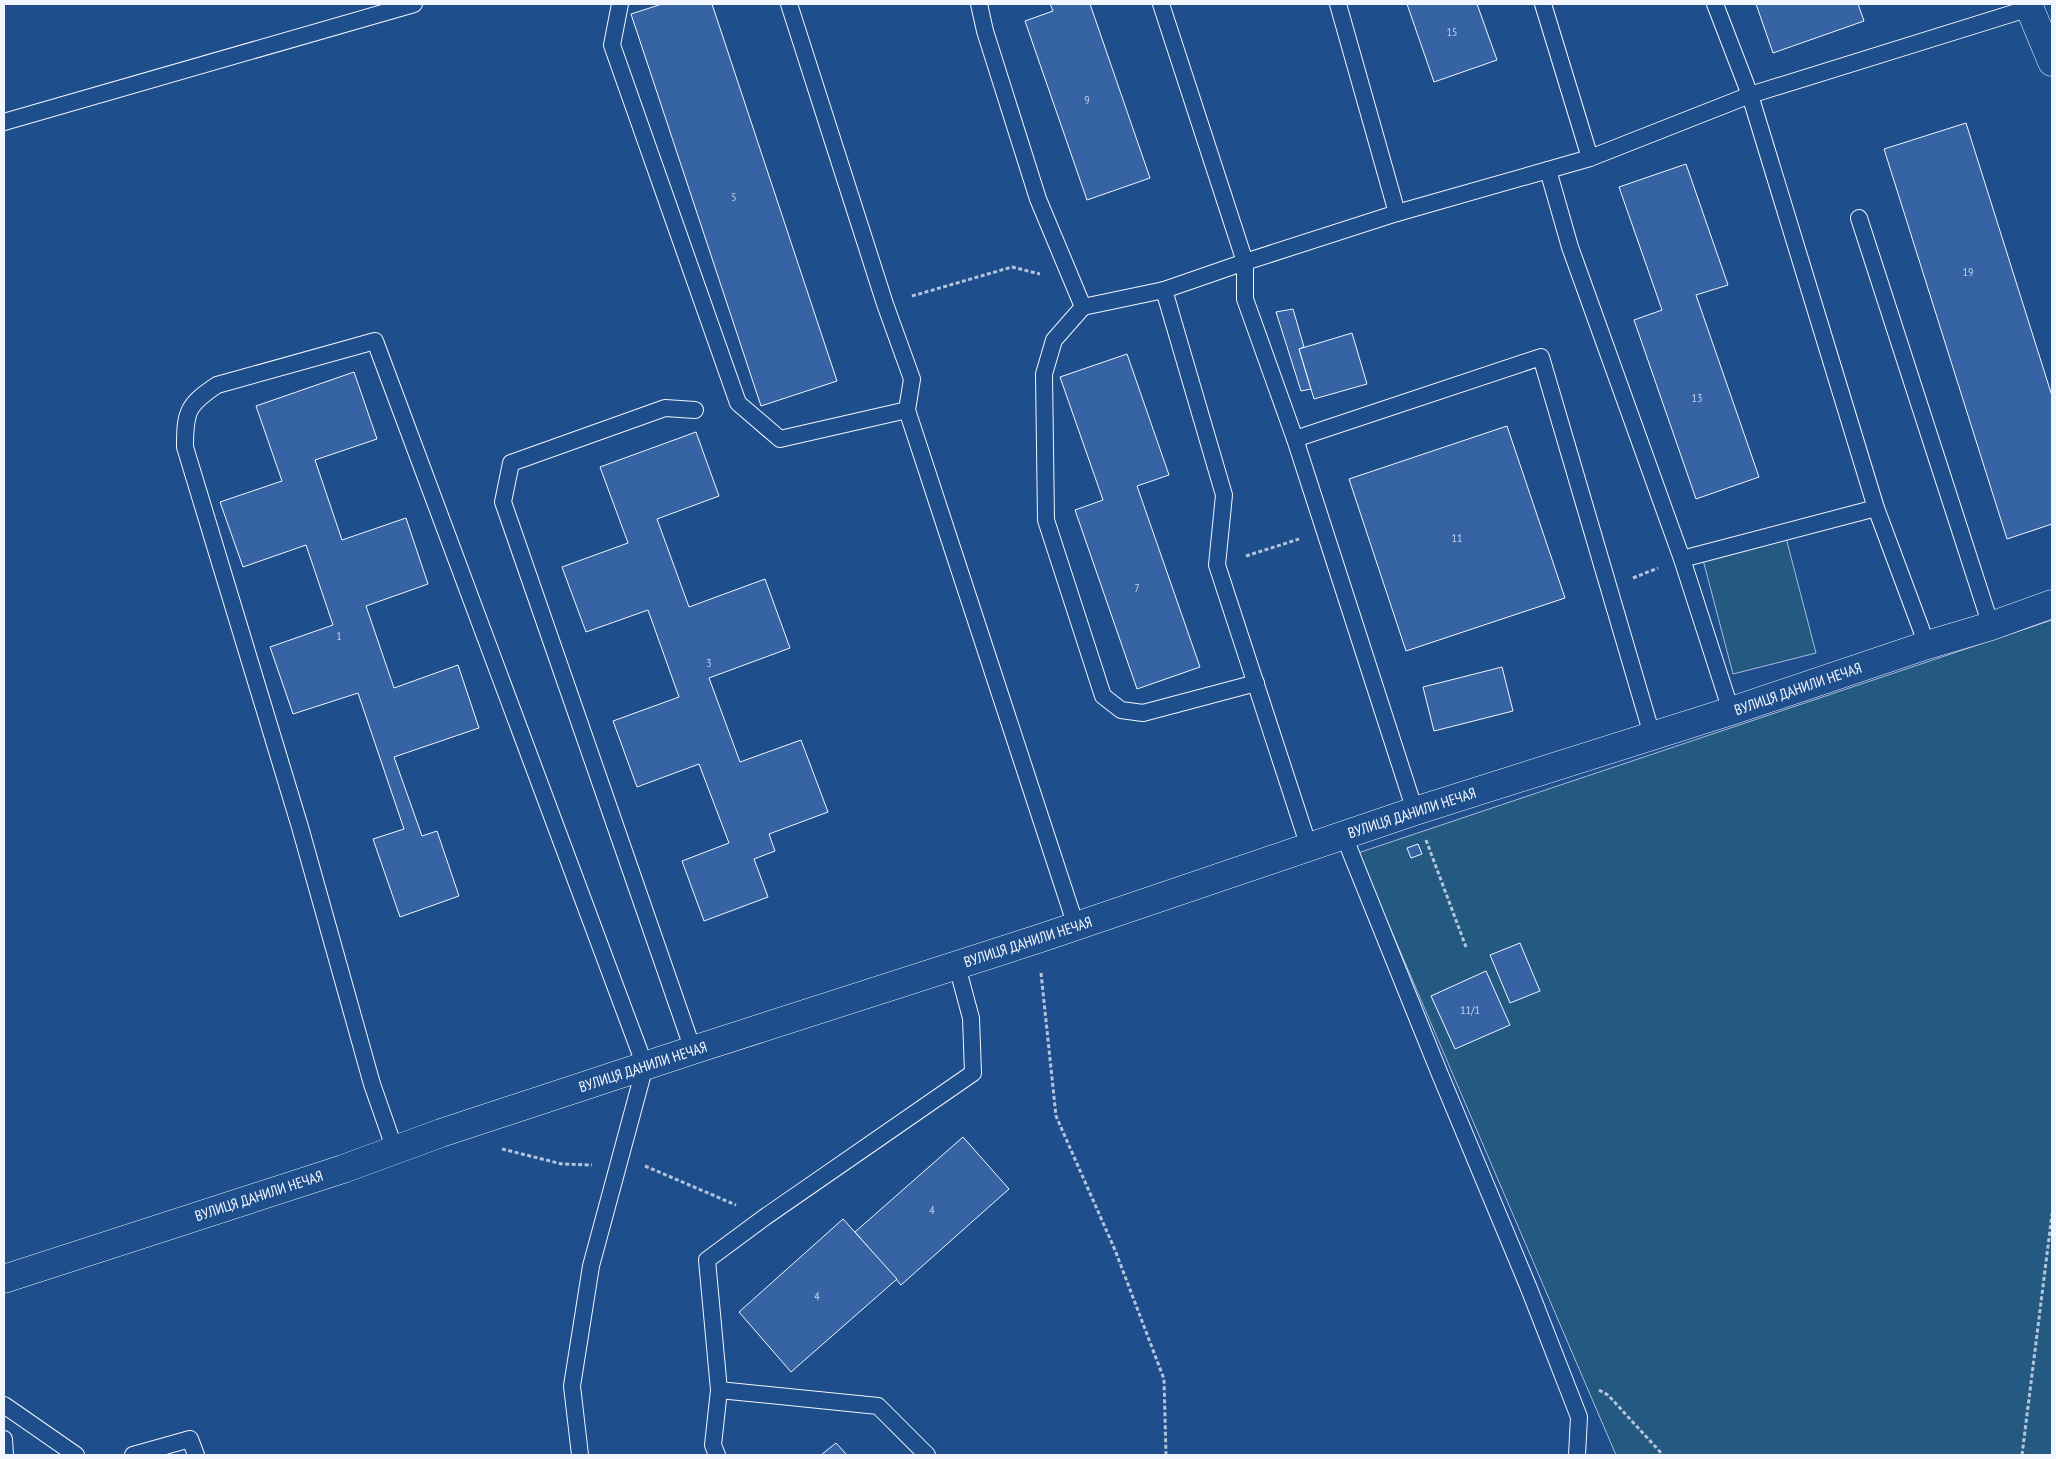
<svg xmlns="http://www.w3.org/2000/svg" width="2056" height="1459" font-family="'PT Sans Narrow',sans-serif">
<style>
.green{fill:#245a82;stroke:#a8bbd7}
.building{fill:#3563a3;stroke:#f2f6ff}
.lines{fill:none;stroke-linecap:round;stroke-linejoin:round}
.lane-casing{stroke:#f2f6ff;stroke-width:18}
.street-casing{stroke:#f2f6ff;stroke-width:29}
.path{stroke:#b3c4dc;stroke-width:3;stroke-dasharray:4 2.5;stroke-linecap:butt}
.lane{stroke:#1f4e8c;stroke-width:16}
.street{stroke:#1f4e8c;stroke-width:28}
.labels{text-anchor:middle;stroke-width:4;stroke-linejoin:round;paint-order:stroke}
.number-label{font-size:12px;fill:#c3d1e8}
.street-label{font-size:15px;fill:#f2f6ff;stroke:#1f4e8c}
</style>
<rect width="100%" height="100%" fill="#1f4e8c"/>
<g class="green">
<path d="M 1785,534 L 1816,653 L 1733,674 L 1702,556 Z"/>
<path d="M 2052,620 L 2052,1455 L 1616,1455 L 1358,853 Z"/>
</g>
<g class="building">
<path d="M 662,4 L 712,4 L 837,381 L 761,406 L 631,14 Z"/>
<path d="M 1050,4 L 1090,4 L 1150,178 L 1087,200 L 1025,21 L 1053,11 Z"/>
<path d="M 1407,4 L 1477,4 L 1497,60 L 1434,82 Z"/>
<path d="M 1756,4 L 1858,4 L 1864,21 L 1773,53 Z"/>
<path d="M 1966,123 L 2052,396 L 2052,524 L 2007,539 L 1884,149 Z"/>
<path d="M 1686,164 L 1728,285 L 1696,295 L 1759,477 L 1696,499 L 1634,320 L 1662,310 L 1619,187 Z"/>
<path d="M 1293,309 L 1304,347 L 1299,349 L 1311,389 L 1301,391 L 1276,312 Z"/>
<path d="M 1352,333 L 1367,384 L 1314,399 L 1299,349 Z"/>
<path d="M 1127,354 L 1169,475 L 1137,486 L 1200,667 L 1137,689 L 1075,510 L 1103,500 L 1060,377 Z"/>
<path d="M 354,372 L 377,439 L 315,460 L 342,540 L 406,518 L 428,584 L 366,606 L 394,688 L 458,665 L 479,728 L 394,757 L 422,836 L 437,831 L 459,896 L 400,917 L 373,839 L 404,829 L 358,693 L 293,714 L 270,647 L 333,625 L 306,545 L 243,567 L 220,502 L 282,481 L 256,406 Z"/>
<path d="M 1507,426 L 1565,598 L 1406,651 L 1349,479 Z"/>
<path d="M 696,432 L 719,496 L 657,519 L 689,607 L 765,579 L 790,648 L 709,678 L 740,762 L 801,740 L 828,812 L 769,834 L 775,851 L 754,859 L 768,897 L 704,921 L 682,861 L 729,843 L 699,764 L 637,787 L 613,721 L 679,697 L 648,610 L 586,632 L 562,567 L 628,543 L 600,467 Z"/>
<path d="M 1502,667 L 1513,711 L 1434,731 L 1423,687 Z"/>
<path d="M 1418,844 L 1422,854 L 1411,858 L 1407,848 Z"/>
<path d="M 1520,943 L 1540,991 L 1510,1003 L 1490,955 Z"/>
<path d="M 1486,971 L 1510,1025 L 1455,1049 L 1431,996 Z"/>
<path d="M 963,1137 L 1009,1189 L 901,1285 L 855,1232 Z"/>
<path d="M 843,1219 L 897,1279 L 791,1372 L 739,1312 Z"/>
<path d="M 836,1443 L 847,1455 L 821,1455 Z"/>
</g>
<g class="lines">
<defs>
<g id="lane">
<path d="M 620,4 L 612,45 L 738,403 L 780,439 L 907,410"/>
<path d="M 789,4 L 885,304 L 912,379 L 907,410 L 1076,926"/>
<path d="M 979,4 L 985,31 L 1038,199 L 1083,307 L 1164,290"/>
<path d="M 1161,4 L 1245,262 L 1245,299 L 1295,439 L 1415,811"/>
<path d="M 1338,4 L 1397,213"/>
<path d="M 1543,4 L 1590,158"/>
<path d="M 1715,4 L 1750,95 L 1876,508 L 1927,645"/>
<path d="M 4,122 L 414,4"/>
<path d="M 1548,170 L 1570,247 L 1682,559 L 1731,711"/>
<path d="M 1859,218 L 1991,626"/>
<path d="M 1083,307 L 1054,340 L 1044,374 L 1046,520 L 1103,696 L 1121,710 L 1143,713 L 1256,683"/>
<path d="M 1295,439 L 1541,357 L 1652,735"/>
<path d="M 1682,559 L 1876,508"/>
<path d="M 1344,836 L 1439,1072 L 1528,1286 L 1579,1417 L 1577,1455"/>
<path d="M 1309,847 L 1217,565 L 1224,495 L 1164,290 L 1245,262 L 1397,213 L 1590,158 L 1750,95 L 2030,8"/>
<path d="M 693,1050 L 503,502 L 511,463 L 665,408 L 695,410"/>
<path d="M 395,1150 L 372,1084 L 300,827 L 185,447 C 185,412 187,405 217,385 L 375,341 L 645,1066 L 591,1266 L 572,1386 L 580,1455"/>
<path d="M 4,1405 L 76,1455"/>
<path d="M 4,1439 L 5,1455"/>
<path d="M 133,1455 L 190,1439 L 196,1455"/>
<path d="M 717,1455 L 713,1445 L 719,1390"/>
<path d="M 927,1455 L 878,1406 L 719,1390 L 707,1260 L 765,1217 L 973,1073 L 971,1018 L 957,966"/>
</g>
<g id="street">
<path d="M 2028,4 L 2052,62"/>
<path d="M 4,1279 L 343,1169 L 441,1133 L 693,1050 L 1038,939 L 1415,811 L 1731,711 L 1927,645 L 1991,626 L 2052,604"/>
</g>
</defs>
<use href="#lane" class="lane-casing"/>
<use href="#street" class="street-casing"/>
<g class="path">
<path d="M 912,296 L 1012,267 L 1040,274"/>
<path d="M 1246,556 L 1299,539"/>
<path d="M 1633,578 L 1658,568"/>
<path d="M 1426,840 L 1466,947"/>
<path d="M 1041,973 L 1056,1116 L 1115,1250 L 1164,1379 L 1166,1455"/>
<path d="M 502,1149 L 562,1164 L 592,1165"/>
<path d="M 645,1166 L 736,1205"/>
<path d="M 1599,1390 L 1608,1395 L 1663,1455"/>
<path d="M 2022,1455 L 2052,1214"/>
</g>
<use href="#lane" class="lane"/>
<use href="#street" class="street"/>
</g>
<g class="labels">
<g class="number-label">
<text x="1452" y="36">15</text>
<text x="1087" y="104">9</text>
<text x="734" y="201">5</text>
<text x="1968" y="276">19</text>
<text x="1697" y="402">13</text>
<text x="1457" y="542">11</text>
<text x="1137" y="592">7</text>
<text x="339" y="640">1</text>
<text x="709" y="667">3</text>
<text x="1470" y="1014">11/1</text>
<text x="932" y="1214">4</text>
<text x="817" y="1300">4</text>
</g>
<g class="street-label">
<text transform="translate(1798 689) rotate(-19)" y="5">ВУЛИЦЯ ДАНИЛИ НЕЧАЯ</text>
<text transform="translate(1412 813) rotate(-18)" y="5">ВУЛИЦЯ ДАНИЛИ НЕЧАЯ</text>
<text transform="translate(1028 942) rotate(-18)" y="5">ВУЛИЦЯ ДАНИЛИ НЕЧАЯ</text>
<text transform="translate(643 1067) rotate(-18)" y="5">ВУЛИЦЯ ДАНИЛИ НЕЧАЯ</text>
<text transform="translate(259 1196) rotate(-18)" y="5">ВУЛИЦЯ ДАНИЛИ НЕЧАЯ</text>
</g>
</g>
<rect width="2056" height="1459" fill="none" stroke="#f2f6ff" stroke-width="10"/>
</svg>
